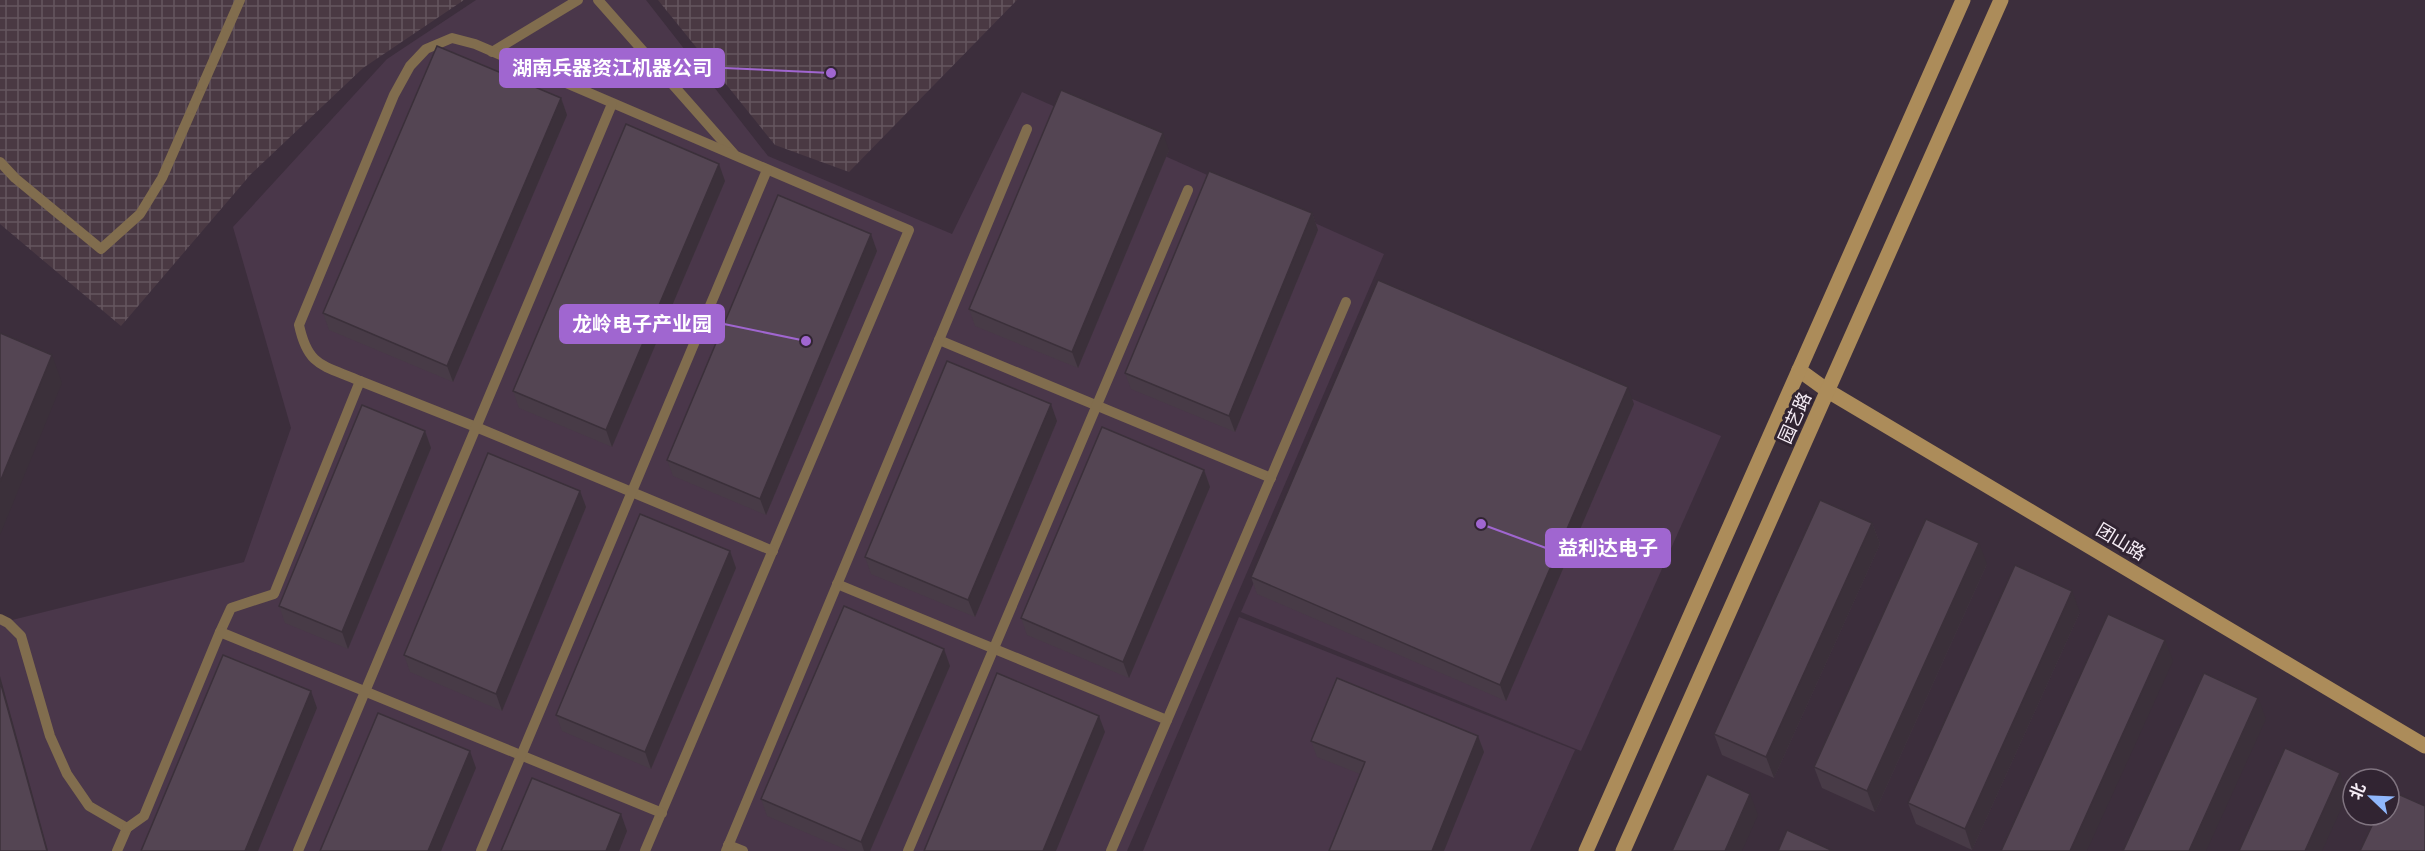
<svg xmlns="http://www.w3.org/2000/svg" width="2425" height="851" font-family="'Golos Text','Noto Sans SC',sans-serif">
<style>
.built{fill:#4a374a}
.industrial{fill:url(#industrial-grid)}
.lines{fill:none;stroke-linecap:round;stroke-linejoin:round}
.lane{stroke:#816d4e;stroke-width:10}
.secondary{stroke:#ac8c5a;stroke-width:15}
.wall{fill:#483b47}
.shaded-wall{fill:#3b303a}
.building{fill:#544553;stroke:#3b303a;stroke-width:1.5}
.labels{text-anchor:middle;stroke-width:6;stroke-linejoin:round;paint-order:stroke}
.street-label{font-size:18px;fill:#f6edf6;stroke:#312432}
.leader{fill:none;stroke:#a066d0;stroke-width:2}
.callout-dot{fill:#a066d0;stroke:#312432;stroke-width:2}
.callout{fill:#a066d0;stroke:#a066d0;stroke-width:2}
.callout-label{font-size:20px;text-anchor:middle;font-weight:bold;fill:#fff}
</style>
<defs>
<pattern id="industrial-grid" width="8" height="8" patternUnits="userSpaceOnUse" patternTransform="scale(1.5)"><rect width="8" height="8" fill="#4a3943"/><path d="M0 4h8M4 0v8" fill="none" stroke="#65565f"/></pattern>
</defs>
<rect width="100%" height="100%" fill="#3c2e3c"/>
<g class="built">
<path d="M 476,0 L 646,0 L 768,156 L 952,234 L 1022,92 L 1384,254 L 1127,851 L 0,851 L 0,623 L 244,562 L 291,428 L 233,227 L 387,59 Z"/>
<path d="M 1380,294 L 1721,436 L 1581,751 L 1241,612 Z"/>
<path d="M 1239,617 L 1575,750 L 1530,851 L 1143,851 Z"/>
</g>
<g class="industrial">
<path d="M 0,0 L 464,0 L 363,68 L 251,174 L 121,326 L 0,224 Z"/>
<path d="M 658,0 L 1017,0 L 849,172 L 775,145 Z"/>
</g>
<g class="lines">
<g class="lane">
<path d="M 598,0 L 734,154"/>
<path d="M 492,52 L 578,0"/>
<path d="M 0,162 L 15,178 L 101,249 L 140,214 L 162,178 L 240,0"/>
<path d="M 939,340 L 1271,478"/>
<path d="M 360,381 C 323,365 308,367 299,325 L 394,95 L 410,66 L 426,49 L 452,38 L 475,44 L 909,230 L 645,851"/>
<path d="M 837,584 L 1167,720"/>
<path d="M 0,619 L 8,623 L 21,636 L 50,736 L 67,774 L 89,806 L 127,828 L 117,851"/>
<path d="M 220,632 L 231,608 L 274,594 L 360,381 L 476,427 L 773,551"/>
<path d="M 127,828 L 144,816 L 220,632 L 662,813"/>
<path d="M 728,845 L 743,851"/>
<path d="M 298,851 L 612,104"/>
<path d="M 481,851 L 767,170"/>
<path d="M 726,851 L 1027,129"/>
<path d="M 908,851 L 1188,190"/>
<path d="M 1111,851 L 1346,302"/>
</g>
<g class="secondary">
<path d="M 1799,370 L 1828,391 L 2425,746"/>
<path d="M 1586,851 L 1963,0"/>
<path d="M 1623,851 L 2001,0"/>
</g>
</g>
<g class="wall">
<path d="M 561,98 L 567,115 L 453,382 L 329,330 L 323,313 Z"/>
<path d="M 1169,150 L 1078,368 L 975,326 L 969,309 Z"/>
<path d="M 725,181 L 612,447 L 519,408 L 513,391 Z"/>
<path d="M 1312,213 L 1318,230 L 1235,432 L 1131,389 L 1125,373 Z"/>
<path d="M 877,251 L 766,515 L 673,476 L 667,460 Z"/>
<path d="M 1634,404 L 1506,701 L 1257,594 L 1251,577 Z"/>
<path d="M 1057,421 L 975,617 L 871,574 L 865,557 Z"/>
<path d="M 425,431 L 431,448 L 348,649 L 285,623 L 279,606 Z"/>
<path d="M 1204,470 L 1210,487 L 1129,678 L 1027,635 L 1021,618 Z"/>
<path d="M 580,491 L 586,507 L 502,711 L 410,672 L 404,655 Z"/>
<path d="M 1872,523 L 1880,544 L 1774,778 L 1722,755 L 1714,734 Z"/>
<path d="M 730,551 L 736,568 L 651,769 L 562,731 L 556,715 Z"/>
<path d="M 1987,564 L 1875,812 L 1822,788 L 1814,767 Z"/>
<path d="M 2080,612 L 1972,850 L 1916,824 L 1908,803 Z"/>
<path d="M 950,666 L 870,851 L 849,851 L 767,816 L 761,799 Z"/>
<path d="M 1478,736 L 1484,752 L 1360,774 L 1317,757 L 1311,741 Z"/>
</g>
<g class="shaded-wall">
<path d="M 561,98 L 567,115 L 453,382 L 447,366 Z"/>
<path d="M 1163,133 L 1169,150 L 1078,368 L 1072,352 Z"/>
<path d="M 719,164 L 725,181 L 612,447 L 606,430 Z"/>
<path d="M 1312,213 L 1318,230 L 1235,432 L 1229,416 Z"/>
<path d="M 871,234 L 877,251 L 766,515 L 760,499 Z"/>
<path d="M 52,355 L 62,383 L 0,535 L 0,482 Z"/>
<path d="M 1628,387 L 1634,404 L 1506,701 L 1500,685 Z"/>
<path d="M 1051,404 L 1057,421 L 975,617 L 968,600 Z"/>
<path d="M 425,431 L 431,448 L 348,649 L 342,632 Z"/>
<path d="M 1204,470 L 1210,487 L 1129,678 L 1123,662 Z"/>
<path d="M 580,491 L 586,507 L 502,711 L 496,694 Z"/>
<path d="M 1872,523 L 1880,544 L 1774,778 L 1766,757 Z"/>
<path d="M 1979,543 L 1987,564 L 1875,812 L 1867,791 Z"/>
<path d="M 730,551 L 736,568 L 651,769 L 645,752 Z"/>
<path d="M 2072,591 L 2080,612 L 1972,850 L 1965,829 Z"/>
<path d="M 2165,640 L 2173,661 L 2087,851 L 2070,851 Z"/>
<path d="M 944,649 L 950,666 L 870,851 L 864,851 L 861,842 Z"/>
<path d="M 0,676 L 48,851 L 47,851 L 0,681 Z"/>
<path d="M 311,691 L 317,708 L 258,851 L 245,851 Z"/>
<path d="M 2258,698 L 2266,719 L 2206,851 L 2189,851 Z"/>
<path d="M 1099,716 L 1105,732 L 1056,851 L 1043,851 Z"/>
<path d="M 1478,736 L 1484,752 L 1444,851 L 1432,851 Z"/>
<path d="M 470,751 L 476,768 L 441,851 L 428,851 Z"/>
<path d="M 2340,773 L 2348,794 L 2322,851 L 2305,851 Z"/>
<path d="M 1750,794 L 1758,815 L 1742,851 L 1725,851 Z"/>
<path d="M 621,814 L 627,831 L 619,851 L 606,851 Z"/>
</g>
<g class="building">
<path d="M 437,46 L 561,98 L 447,366 L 323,313 Z"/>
<path d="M 1061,90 L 1163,133 L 1072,352 L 969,309 Z"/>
<path d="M 626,124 L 719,164 L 606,430 L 513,391 Z"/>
<path d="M 1209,171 L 1312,213 L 1229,416 L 1125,373 Z"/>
<path d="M 778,195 L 871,234 L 760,499 L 667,460 Z"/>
<path d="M 1378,280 L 1628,387 L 1500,685 L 1251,577 Z"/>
<path d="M 0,333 L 52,355 L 0,482 Z"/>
<path d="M 947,361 L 1051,404 L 968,600 L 865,557 Z"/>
<path d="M 362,405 L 425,431 L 342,632 L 279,606 Z"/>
<path d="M 1102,427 L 1204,470 L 1123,662 L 1021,618 Z"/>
<path d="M 488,453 L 580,491 L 496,694 L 404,655 Z"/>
<path d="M 1820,500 L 1872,523 L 1766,757 L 1714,734 Z"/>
<path d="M 640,514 L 730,551 L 645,752 L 556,715 Z"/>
<path d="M 1926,519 L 1979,543 L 1867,791 L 1814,767 Z"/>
<path d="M 2015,565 L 2072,591 L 1965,829 L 1908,803 Z"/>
<path d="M 844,606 L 944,649 L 861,842 L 761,799 Z"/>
<path d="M 2108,614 L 2165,640 L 2070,851 L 2001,851 Z"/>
<path d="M 223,655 L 311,691 L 245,851 L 141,851 Z"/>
<path d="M 997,673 L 1099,716 L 1043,851 L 924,851 Z"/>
<path d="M 2204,673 L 2258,698 L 2189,851 L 2123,851 Z"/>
<path d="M 1337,678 L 1478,736 L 1432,851 L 1329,851 L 1365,762 L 1311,741 Z"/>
<path d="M 0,681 L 47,851 L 0,851 Z"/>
<path d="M 378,713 L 470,751 L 428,851 L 320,851 Z"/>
<path d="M 2285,748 L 2340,773 L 2305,851 L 2239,851 Z"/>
<path d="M 1707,774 L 1750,794 L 1725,851 L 1672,851 Z"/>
<path d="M 532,778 L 621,814 L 606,851 L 501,851 Z"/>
<path d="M 2389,790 L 2425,806 L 2425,851 L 2360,851 L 2377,815 L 2389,815 Z"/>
<path d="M 1787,830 L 1833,851 L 1778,851 Z"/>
</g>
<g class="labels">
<g class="street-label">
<text transform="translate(1795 418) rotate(-66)" y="6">园艺路</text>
<text transform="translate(2121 542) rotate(31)" y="6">团山路</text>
</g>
</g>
<path class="leader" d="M831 73L724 68M806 341L724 324M1481 524L1546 548"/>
<g class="callout-dot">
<circle cx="831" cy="73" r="6"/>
<circle cx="806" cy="341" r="6"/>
<circle cx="1481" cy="524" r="6"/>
</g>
<g class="callout">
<rect x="500" y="49" width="224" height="38" rx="6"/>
<rect x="560" y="305" width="164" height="38" rx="6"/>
<rect x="1546" y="529" width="124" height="38" rx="6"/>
</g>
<g class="callout-label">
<text x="612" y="75">湖南兵器资江机器公司</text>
<text x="642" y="331">龙岭电子产业园</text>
<text x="1608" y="555">益利达电子</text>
</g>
<g transform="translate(2371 797) rotate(293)"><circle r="28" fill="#312432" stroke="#807480" stroke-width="1.5"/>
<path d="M0-4.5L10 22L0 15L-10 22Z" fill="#90b8fd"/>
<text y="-9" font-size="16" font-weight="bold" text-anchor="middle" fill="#f6edf6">北</text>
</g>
</svg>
